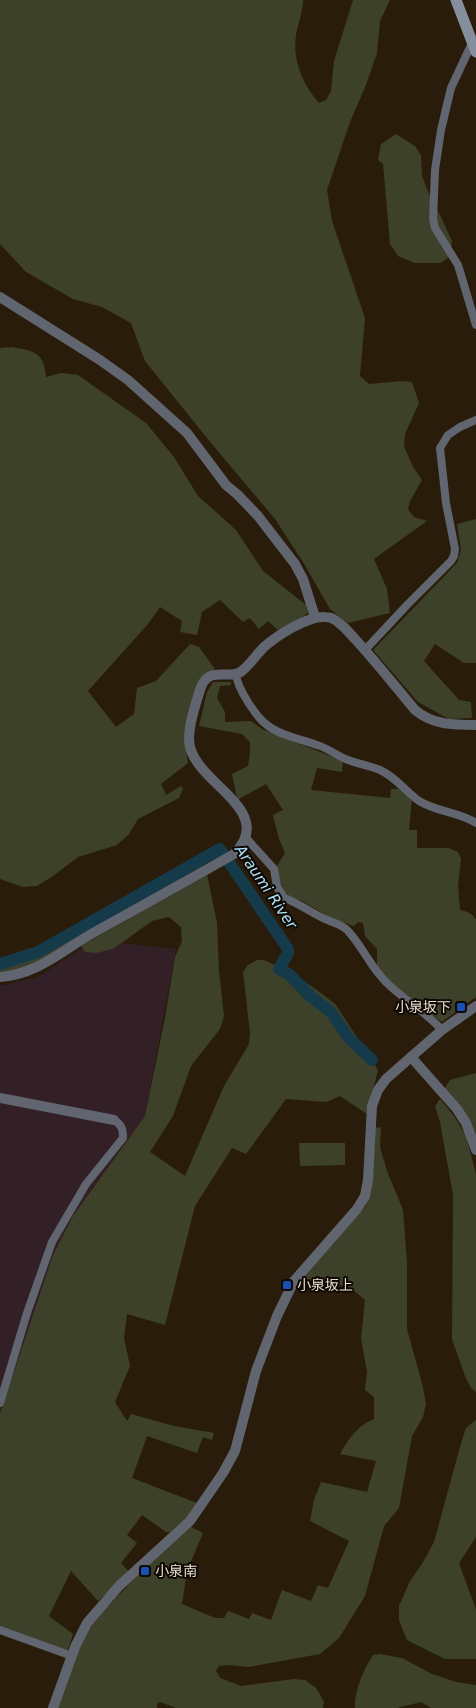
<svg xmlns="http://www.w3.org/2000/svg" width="476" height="1708" font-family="'DejaVu Sans','Noto Sans JP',sans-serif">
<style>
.commercial{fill:#332026}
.green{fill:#3e4129}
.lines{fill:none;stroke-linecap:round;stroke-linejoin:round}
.river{stroke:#153b4b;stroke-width:12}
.minor{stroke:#60656f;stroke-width:8}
.tertiary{stroke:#60656f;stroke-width:10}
.secondary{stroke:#858e9d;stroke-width:11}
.transit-dot{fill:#1a4fb4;stroke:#0e0803;stroke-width:2}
.labels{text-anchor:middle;stroke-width:4;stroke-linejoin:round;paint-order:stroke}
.poi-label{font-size:14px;fill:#e9dfd4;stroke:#0e0803;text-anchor:start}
.water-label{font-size:15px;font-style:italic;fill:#abe1f9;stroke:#0e0803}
</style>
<rect width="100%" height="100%" fill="#2a1c0a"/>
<path class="commercial" d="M 94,940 L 176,949 L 145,1116 L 73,1216 L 53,1255 L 0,1416 L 0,986 L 38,977 Z"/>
<g class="green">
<path d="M 0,0 L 303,0 C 303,12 298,23 296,35 C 292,60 303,85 319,103 L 326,100 L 331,91 L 334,61 L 353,0 L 390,0 L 380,21 L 377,53 L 366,85 L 350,122 L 327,190 L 332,221 L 365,318 L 360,376 L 369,384 L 403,381 L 412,382 L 419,403 L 405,434 L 404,446 L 413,467 L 422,480 L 410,501 L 408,509 L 414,517 L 427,521 L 374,559 L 387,589 L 390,613 L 348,623 L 330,609 L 303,562 L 275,519 L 211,443 L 145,361 L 131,323 L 102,307 L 73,299 L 26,272 L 0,244 Z"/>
<path d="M 396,134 L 415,146 L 421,155 L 422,176 L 431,199 L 440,215 L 452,241 L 450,256 L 441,263 L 415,263 L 398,256 L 390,244 L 383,164 L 378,160 L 381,144 Z"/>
<path d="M 12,347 C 34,351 44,352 46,377 L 61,373 L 78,375 L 146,423 L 174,457 L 198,496 L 236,530 L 263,571 L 306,605 L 308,613 L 280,632 L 268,621 L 259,629 L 250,618 L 243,622 L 220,600 L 202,612 L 197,635 L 180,632 L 182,621 L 160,607 L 148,624 L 88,691 L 116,727 L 134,714 L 137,688 L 156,681 L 190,644 L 199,647 L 215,669 L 206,673 L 200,679 L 185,728 L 185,743 L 188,763 L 161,784 L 166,795 L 181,786 L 183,789 L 179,798 L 138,819 L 129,834 L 117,845 L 78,857 L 53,876 L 37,886 L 23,887 L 0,879 L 0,348 Z"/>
<path d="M 476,519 L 476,663 L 464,663 L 435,644 L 424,661 L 459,700 L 471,702 L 472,718 L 449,719 L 418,702 L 373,650 L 457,563 L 461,550 L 457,524 Z"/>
<path d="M 213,682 L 231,682 L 231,685 L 220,686 L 217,698 L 225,712 L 225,722 L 251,721 L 262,729 L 343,761 L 342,772 L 317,768 L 311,790 L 390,798 L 391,789 L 401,789 L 412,799 L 409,830 L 417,830 L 417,848 L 449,848 L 458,852 L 461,859 L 458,886 L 460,910 C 467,911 473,914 476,920 L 476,997 L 442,1022 L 408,998 L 377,969 L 377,949 L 365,936 L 363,923 L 358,922 L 354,926 L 333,919 L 302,901 L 288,897 L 283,892 L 278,879 L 277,866 L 285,853 L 279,839 L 273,815 L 283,810 L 266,784 L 239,799 L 237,798 L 232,774 L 248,766 L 250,753 L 250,742 L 242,734 L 199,726 L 207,692 Z"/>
<path d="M 219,851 L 222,854 L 39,962 L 16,971 L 0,972 L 0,966 L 39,955 L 173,873 Z"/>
<path d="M 207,875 L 217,922 L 219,971 L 224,1016 L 220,1029 L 191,1066 L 173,1116 L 150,1152 L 185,1176 L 224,1086 L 249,1044 L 250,1033 L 243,972 L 248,965 L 257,960 L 264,960 L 297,976 L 325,996 L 336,1005 L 378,1070 L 367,1114 L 340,1096 L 326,1102 L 286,1099 L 246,1154 L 232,1148 L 195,1206 L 165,1325 L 127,1314 L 124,1338 L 130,1366 L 115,1402 L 127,1421 L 131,1414 L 174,1426 L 214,1433 L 212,1440 L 203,1437 L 197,1453 L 147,1436 L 132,1478 L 197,1503 L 186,1519 L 170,1532 L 166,1532 L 142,1515 L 127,1535 L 137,1543 L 121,1563 L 129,1572 L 98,1601 L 71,1571 L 49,1616 L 73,1634 L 67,1652 L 0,1627 L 0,1414 L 53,1255 L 73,1216 L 145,1116 L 165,1018 L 175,957 L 182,941 L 181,927 L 169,917 L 152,921 L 113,949 L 96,953 L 85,952 L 81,946 Z"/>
<path d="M 476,1073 L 476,1138 L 444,1089 L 450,1080 Z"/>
<path d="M 440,1099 L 454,1116 L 466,1136 L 476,1174 L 476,1392 L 471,1388 L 465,1376 L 452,1339 L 453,1195 L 440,1122 L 435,1106 Z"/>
<path d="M 381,1127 L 380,1147 L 387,1171 L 403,1210 L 407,1263 L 407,1329 L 423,1387 L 426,1404 L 423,1417 L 412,1436 L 399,1508 L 384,1526 L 365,1596 L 339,1638 L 320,1654 L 249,1667 L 228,1665 L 219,1666 L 216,1671 L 220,1678 L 241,1686 L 294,1679 L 305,1680 L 316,1688 L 324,1702 L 323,1708 L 176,1708 L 160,1702 L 157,1704 L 157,1708 L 56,1708 L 76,1652 L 90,1625 L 137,1576 L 191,1527 L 203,1533 L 187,1571 L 182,1604 L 215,1618 L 224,1618 L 228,1611 L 249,1619 L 252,1613 L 271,1620 L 282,1590 L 311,1601 L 318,1585 L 328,1588 L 349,1541 L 310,1521 L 314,1500 L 321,1482 L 367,1492 L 376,1461 L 340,1454 C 349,1438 357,1426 374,1419 L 374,1397 L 365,1390 L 367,1372 L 361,1338 L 365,1300 L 351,1288 L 327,1281 L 302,1279 L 365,1207 L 372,1185 L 375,1128 Z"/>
<path d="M 299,1143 L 345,1143 L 345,1165 L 300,1166 Z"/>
<path d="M 476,1420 L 476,1537 L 459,1563 L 476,1610 L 476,1659 L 445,1659 L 407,1640 L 399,1620 L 399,1606 L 410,1581 L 422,1564 L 434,1542 L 460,1447 L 466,1428 Z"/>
<path d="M 380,1654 L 402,1658 L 432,1674 L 456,1682 L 476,1685 L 476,1708 L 431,1708 L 421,1702 L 397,1708 L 355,1708 C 354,1691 364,1669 373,1655 Z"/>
</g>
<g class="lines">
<path class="river" d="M 0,964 L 38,952 L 220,849 L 288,949 L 288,953 L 279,969 L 289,974 L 310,996 L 331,1012 L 348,1037 L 372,1060"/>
<g class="minor">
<path d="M 472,43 L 451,88 L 441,130 L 435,170 L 433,219 L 435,228 L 458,265 L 476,325"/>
<path d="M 365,650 L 408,604 L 451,561 L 454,556 L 455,549 L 446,503 L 440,448 L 448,435 L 460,427 L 476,420"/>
<path d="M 236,674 C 237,688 256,717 267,725 C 281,736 301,739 317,745 C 328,748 337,756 348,760 C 359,764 370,766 380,770 C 396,777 406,792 419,801 C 437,812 459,812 476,823"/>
<path d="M 246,838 L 274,869 L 277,887 L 284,898 C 299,903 311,913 325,919 C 333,923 342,924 348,931 C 363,947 371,968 387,983 C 404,1000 426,1012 442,1030"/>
<path d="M 0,1403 L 27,1313 L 52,1242 L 86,1184 L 123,1138 C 123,1129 122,1125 114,1120"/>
<path d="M 0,1630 L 72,1656"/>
</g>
<g class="tertiary">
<path d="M 0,297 L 100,360 L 128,380 L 187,433 L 226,485 L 238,495 L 258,516 L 295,564 L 303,579 L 315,617"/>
<path d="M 0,977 C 38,974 61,951 93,933 C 140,907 187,881 234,854 C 277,811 199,785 190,747 C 186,731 196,703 201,687 C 210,664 231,682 243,670 C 251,663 257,654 264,647 C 278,635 307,616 325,617 C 331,617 335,619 339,623 C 345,627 350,634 355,639 C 376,662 395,686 415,710 C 433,725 453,725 476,725"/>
<path d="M 411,1057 L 457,1109 L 466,1123 L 476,1150"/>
<path d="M 0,1098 L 114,1120"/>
<path d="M 53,1708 L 75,1647 L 87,1623 L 119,1586 L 190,1521 L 223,1473 L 235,1451 L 256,1371 L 277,1316 L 294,1281 L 357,1209 L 365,1196 L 368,1180 L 372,1106 L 378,1090 L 386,1079 L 411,1057 L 442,1030 L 476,1006"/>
</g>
<path class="secondary" d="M 456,0 L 476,52"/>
</g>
<g class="transit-dot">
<rect x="456" y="1002" width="10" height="10" rx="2.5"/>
<rect x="282" y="1280" width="10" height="10" rx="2.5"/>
<rect x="140" y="1566" width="10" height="10" rx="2.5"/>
</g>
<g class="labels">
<g class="poi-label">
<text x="451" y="1012" text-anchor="end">小泉坂下</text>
<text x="297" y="1290">小泉坂上</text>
<text x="155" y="1576">小泉南</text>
</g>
<g class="water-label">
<text transform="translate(266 887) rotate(56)" y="5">Araumi River</text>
</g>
</g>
</svg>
